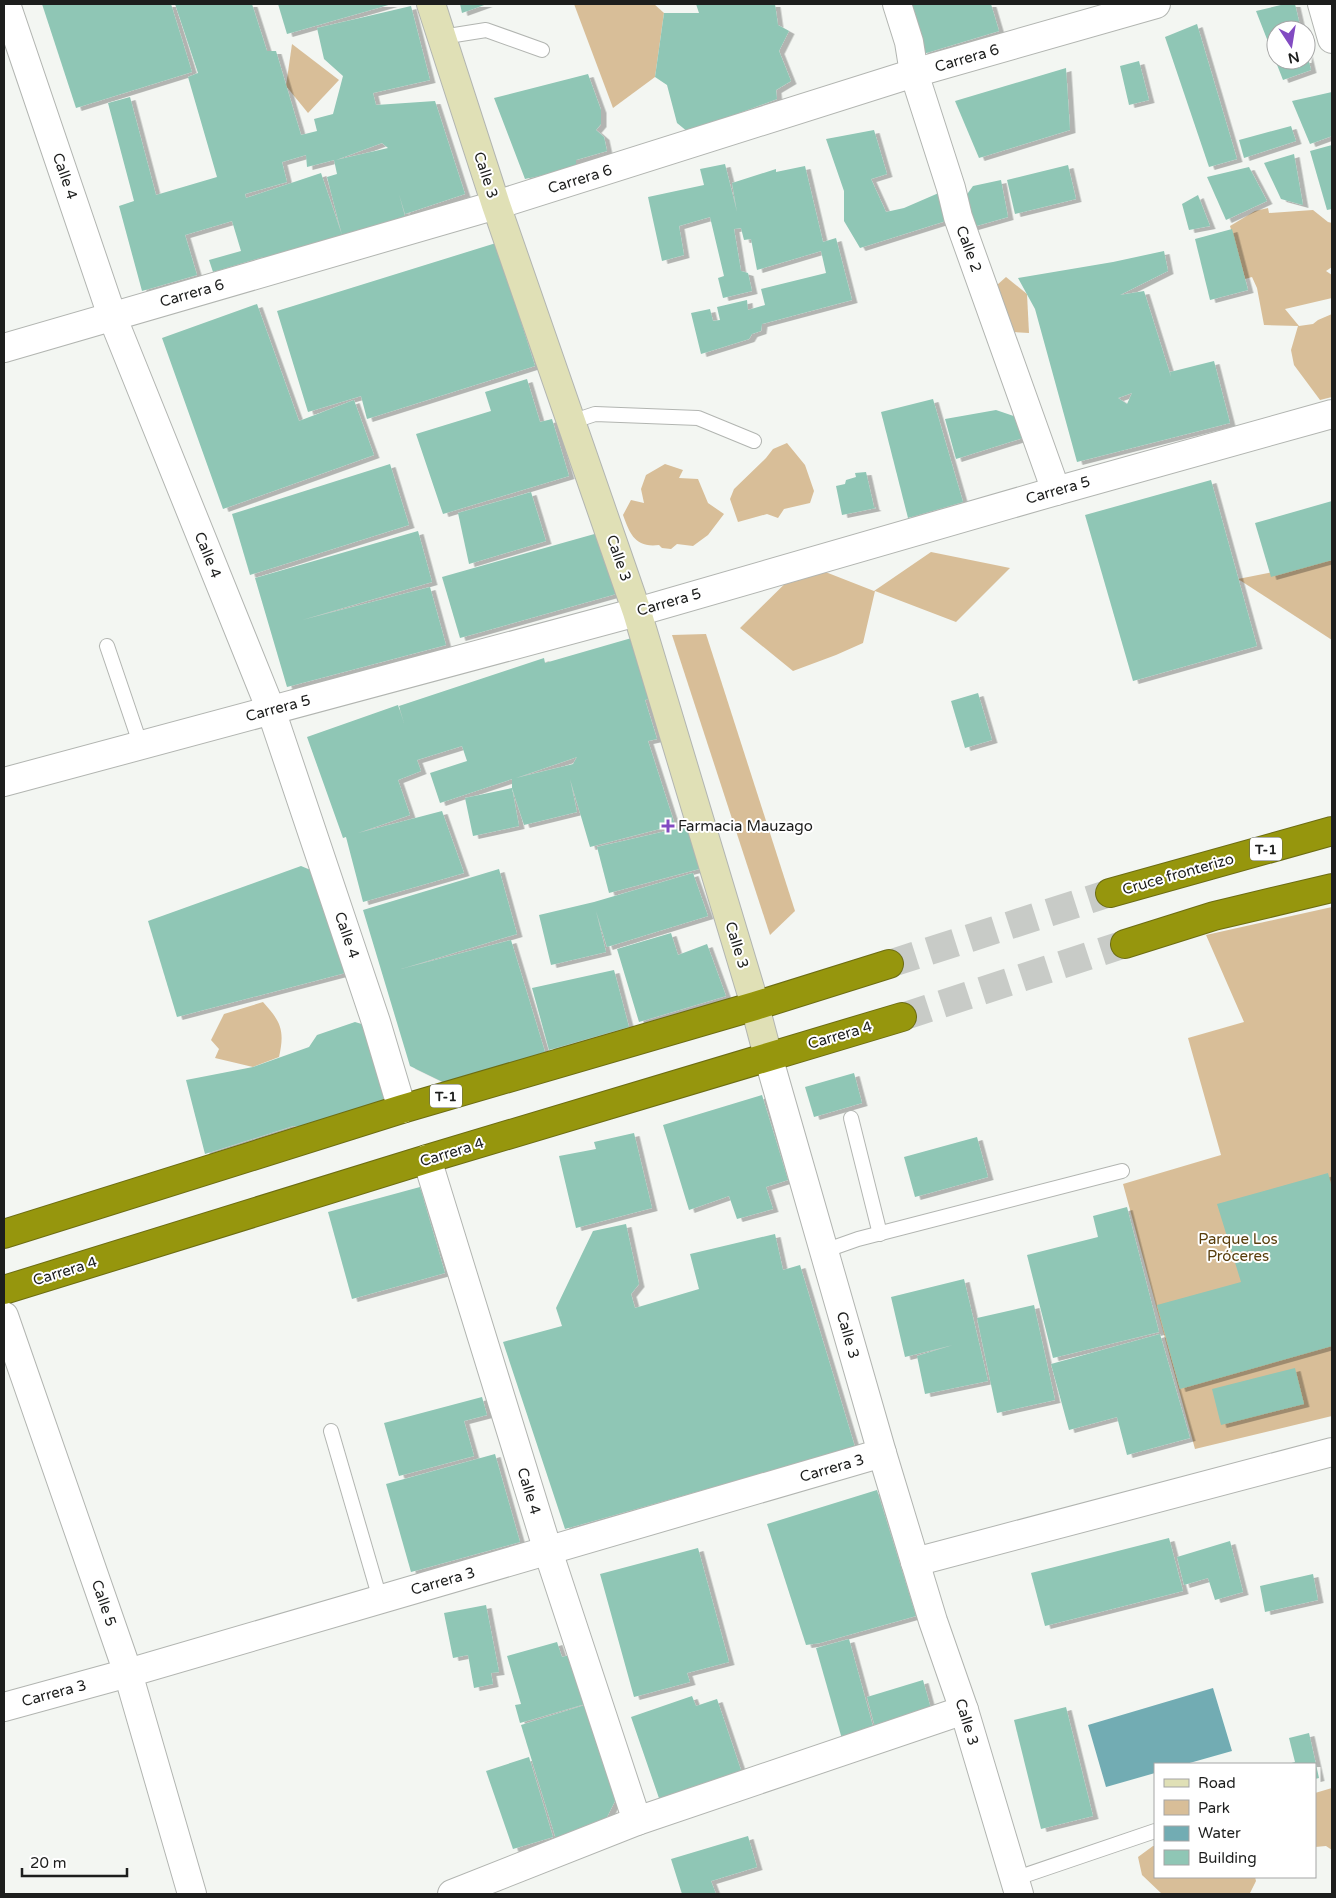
<svg xmlns="http://www.w3.org/2000/svg" width="1336" height="1898" font-family="'Varela Round',sans-serif">
<style>
.green{fill:#d8be98}
.water{fill:#72acb3}
.building{fill:#8fc6b5;fill-rule:evenodd;filter:url(#shadow)}
.lines{fill:none;stroke-linecap:round;stroke-linejoin:round}
.highway-tunnel{stroke:#c8cbc7;stroke-width:28;stroke-dasharray:28 14;stroke-linecap:butt}
.lane-casing{stroke:#b2b5b1;stroke-width:16}
.street-casing{stroke:#b2b5b1;stroke-width:30}
.secondary-casing{stroke:#b2b5b1;stroke-width:30}
.highway-casing{stroke:#6c6c13;stroke-width:30}
.lane{stroke:#fff;stroke-width:14}
.street{stroke:#fff;stroke-width:28}
.secondary{stroke:#e0e0b6;stroke-width:28}
.highway{stroke:#96960d;stroke-width:28}
.poi-dot{fill:#824bc2;stroke:#fff;stroke-width:2}
.labels{text-anchor:middle;stroke-width:4;stroke-linejoin:round;paint-order:stroke}
.shield{fill:#fff;stroke:#616261;stroke-width:1}
.shield-label{font-size:14px;font-weight:bold;fill:#1d1e1d}
.street-label{font-size:15px;fill:#1d1e1d;stroke:#fff}
.poi-label{font-size:15px;fill:#1d1e1d;stroke:#fff;text-anchor:start}
.park-label{font-size:15px;fill:#583d0b;stroke:#fff}
</style>
<defs>
<filter id="shadow"><feDropShadow dx="5.5" dy="3" stdDeviation="0" flood-color="#0004"/></filter>
</defs>
<rect width="100%" height="100%" fill="#f3f6f2"/>
<g class="green">
<path d="M 574,4 L 654,4 L 664,13 L 655,77 L 613,108 Z"/>
<path d="M 292,44 L 339,80 L 308,113 L 286,86 Z"/>
<path d="M 1268,208 L 1269,213 L 1313,210 L 1328,222 L 1332,223 L 1332,267 L 1326,271 L 1332,275 L 1332,298 L 1285,309 L 1299,326 L 1313,324 L 1318,320 L 1332,314 L 1332,397 L 1320,400 L 1294,365 L 1291,350 L 1298,326 L 1264,325 L 1257,288 L 1252,277 L 1245,279 L 1230,226 L 1255,211 Z"/>
<path d="M 1006,277 L 1027,294 L 1029,333 L 1012,332 L 988,293 Z"/>
<path d="M 787,443 L 805,465 L 814,491 L 810,503 L 784,509 L 778,518 L 767,514 L 738,522 L 730,499 L 734,489 L 766,458 L 773,449 Z"/>
<path d="M 665,464 L 683,470 L 679,478 L 698,479 L 708,503 L 724,514 L 708,535 L 693,546 L 677,544 L 671,549 L 662,548 L 659,545 C 635,548 630,534 623,515 L 631,500 L 644,503 L 641,489 L 646,475 Z"/>
<path d="M 931,552 L 1010,568 L 956,622 L 875,591 L 863,643 L 836,655 L 793,671 L 740,628 L 805,564 L 874,591 Z"/>
<path d="M 1332,560 L 1332,640 L 1238,579 Z"/>
<path d="M 706,634 L 795,911 L 770,935 L 672,635 Z"/>
<path d="M 1332,907 L 1332,1416 L 1195,1449 L 1123,1184 L 1221,1155 L 1188,1038 L 1244,1022 L 1206,935 Z"/>
<path d="M 263,1002 C 281,1022 285,1030 279,1057 L 253,1067 L 215,1058 L 219,1049 L 211,1040 L 224,1014 Z"/>
<path d="M 1332,1788 L 1332,1850 L 1326,1846 L 1315,1847 L 1315,1793 Z"/>
<path d="M 1153,1846 L 1155,1846 L 1155,1877 L 1255,1877 L 1256,1881 L 1250,1893 L 1162,1894 L 1142,1875 L 1138,1857 Z"/>
</g>
<path class="water" d="M 1213,1688 L 1232,1751 L 1186,1764 L 1155,1764 L 1155,1773 L 1106,1787 L 1088,1725 Z"/>
<g class="building">
<path d="M 42,4 L 171,4 L 192,72 L 76,108 Z"/>
<path d="M 175,4 L 252,4 L 267,51 L 276,51 L 301,135 L 317,131 L 314,119 L 333,114 L 343,76 L 324,59 L 317,28 L 411,6 L 430,80 L 373,93 L 376,105 L 435,101 L 465,194 L 405,214 L 399,194 L 407,224 L 266,265 L 263,257 L 213,272 L 209,260 L 241,251 L 232,221 L 185,235 L 197,275 L 142,291 L 119,206 L 134,201 L 108,103 L 130,97 L 156,195 L 217,177 L 188,77 L 198,73 ZM 382,143 L 388,148 L 336,160 ZM 306,155 L 307,167 L 334,160 L 337,174 L 327,177 L 342,235 L 321,173 L 246,198 L 245,194 L 287,182 L 282,162 Z"/>
<path d="M 278,4 L 392,4 L 287,34 Z"/>
<path d="M 460,4 L 487,4 L 462,13 Z"/>
<path d="M 696,4 L 775,4 L 778,25 L 789,31 L 779,51 L 791,81 L 776,90 L 777,99 L 688,132 L 677,123 L 667,85 L 655,77 L 664,13 L 699,13 Z"/>
<path d="M 908,4 L 991,4 L 999,31 L 923,54 Z"/>
<path d="M 1285,4 L 1295,4 L 1301,30 L 1276,30 L 1276,60 L 1306,60 L 1307,53 L 1311,70 L 1283,80 L 1256,11 Z"/>
<path d="M 1197,24 L 1237,159 L 1209,167 L 1165,37 Z"/>
<path d="M 1139,61 L 1149,100 L 1129,105 L 1120,66 Z"/>
<path d="M 1066,68 L 1070,130 L 979,158 L 955,101 Z"/>
<path d="M 588,74 L 601,110 L 601,124 L 596,130 L 604,137 L 607,151 L 576,160 L 576,168 L 525,179 L 494,98 Z"/>
<path d="M 1332,92 L 1332,136 L 1310,144 L 1292,101 Z"/>
<path d="M 1291,126 L 1296,141 L 1244,158 L 1239,140 Z"/>
<path d="M 874,130 L 887,174 L 871,179 L 886,212 L 904,208 L 941,192 L 949,220 L 860,248 L 844,221 L 844,191 L 826,139 Z"/>
<path d="M 1332,145 L 1332,209 L 1327,210 L 1310,151 Z"/>
<path d="M 1294,154 L 1303,205 L 1281,199 L 1264,163 Z"/>
<path d="M 725,164 L 737,212 L 732,183 L 776,169 L 776,172 L 805,166 L 823,242 L 836,238 L 852,300 L 762,324 L 761,331 L 752,334 L 749,339 L 701,354 L 691,313 L 710,309 L 713,321 L 720,320 L 717,307 L 747,300 L 748,310 L 765,305 L 761,289 L 826,273 L 821,251 L 757,270 L 751,239 L 744,240 L 741,228 L 734,229 L 741,271 L 748,273 L 752,291 L 723,298 L 718,278 L 724,276 L 710,217 L 679,226 L 684,255 L 662,261 L 648,197 L 704,185 L 700,169 Z"/>
<path d="M 1068,165 L 1076,199 L 1015,214 L 1007,180 Z"/>
<path d="M 1249,167 L 1267,201 L 1226,220 L 1207,177 Z"/>
<path d="M 1001,180 L 1008,217 L 966,229 L 960,204 L 973,186 Z"/>
<path d="M 1198,195 L 1210,226 L 1189,230 L 1182,204 Z"/>
<path d="M 1232,229 L 1248,290 L 1210,300 L 1195,239 Z"/>
<path d="M 496,243 L 535,366 L 367,419 L 361,396 L 308,412 L 277,311 Z"/>
<path d="M 1164,251 L 1168,271 L 1120,295 L 1144,291 L 1171,377 L 1170,372 L 1214,361 L 1230,423 L 1077,462 L 1035,309 L 1018,278 L 1113,262 ZM 1132,393 L 1127,404 L 1118,398 Z"/>
<path d="M 257,304 L 299,421 L 354,400 L 374,455 L 223,509 L 162,338 Z"/>
<path d="M 527,379 L 540,422 L 552,419 L 569,476 L 443,514 L 416,434 L 491,411 L 485,392 Z"/>
<path d="M 933,399 L 963,502 L 908,518 L 881,412 Z"/>
<path d="M 996,410 L 1022,419 L 1023,438 L 956,459 L 945,419 Z"/>
<path d="M 390,464 L 409,525 L 250,575 L 232,514 Z"/>
<path d="M 866,472 L 874,507 L 876,508 L 842,515 L 836,486 L 845,484 L 846,480 L 856,477 L 855,473 Z"/>
<path d="M 1211,480 L 1257,646 L 1133,681 L 1085,515 Z"/>
<path d="M 531,492 L 546,541 L 469,564 L 458,513 Z"/>
<path d="M 1332,501 L 1332,560 L 1271,577 L 1255,523 Z"/>
<path d="M 418,531 L 432,582 L 302,620 L 430,587 L 446,645 L 287,687 L 255,578 Z"/>
<path d="M 598,533 L 616,594 L 460,638 L 442,577 Z"/>
<path d="M 635,637 L 653,698 L 645,700 L 657,739 L 648,741 L 675,825 L 590,847 L 570,779 L 577,812 L 524,825 L 512,788 L 519,826 L 473,836 L 465,798 L 512,788 L 512,779 L 440,803 L 430,773 L 467,761 L 462,746 L 417,760 L 421,771 L 398,780 L 410,815 L 358,833 L 442,811 L 464,873 L 363,902 L 346,837 L 343,838 L 307,737 L 398,705 L 404,723 L 399,706 L 544,658 L 545,663 ZM 577,757 L 573,764 L 516,778 Z"/>
<path d="M 978,693 L 992,740 L 965,748 L 951,701 Z"/>
<path d="M 688,826 L 699,869 L 609,893 L 597,847 Z"/>
<path d="M 301,866 L 313,871 L 349,972 L 177,1017 L 148,921 Z"/>
<path d="M 499,869 L 517,934 L 401,969 L 511,940 L 545,1052 L 445,1083 L 410,1066 L 363,910 Z"/>
<path d="M 693,873 L 708,916 L 607,947 L 596,911 L 606,952 L 551,965 L 539,915 L 594,902 Z"/>
<path d="M 671,933 L 678,955 L 707,944 L 726,996 L 639,1022 L 617,949 Z"/>
<path d="M 614,970 L 629,1027 L 549,1050 L 532,988 Z"/>
<path d="M 355,1022 L 375,1028 L 393,1100 L 311,1127 L 293,1126 L 205,1154 L 186,1080 L 253,1067 L 309,1047 L 317,1035 Z"/>
<path d="M 854,1073 L 862,1103 L 814,1117 L 805,1087 Z"/>
<path d="M 762,1095 L 788,1180 L 766,1187 L 773,1209 L 737,1219 L 729,1196 L 689,1210 L 663,1125 Z"/>
<path d="M 634,1133 L 652,1208 L 576,1228 L 559,1156 L 596,1149 L 594,1142 Z"/>
<path d="M 977,1137 L 988,1177 L 915,1197 L 904,1157 Z"/>
<path d="M 1328,1173 L 1332,1188 L 1332,1346 L 1180,1389 L 1157,1305 L 1241,1282 L 1217,1204 Z"/>
<path d="M 420,1187 L 445,1273 L 352,1299 L 328,1212 Z"/>
<path d="M 1127,1207 L 1159,1332 L 1053,1358 L 1027,1255 L 1098,1237 L 1093,1216 Z"/>
<path d="M 626,1224 L 639,1284 L 631,1294 L 635,1308 L 699,1289 L 690,1254 L 775,1234 L 783,1270 L 800,1265 L 855,1447 L 565,1529 L 503,1342 L 562,1326 L 556,1308 L 593,1231 Z"/>
<path d="M 964,1279 L 988,1381 L 925,1394 L 917,1356 L 953,1345 L 905,1357 L 891,1297 Z"/>
<path d="M 1034,1305 L 1055,1400 L 997,1413 L 977,1318 Z"/>
<path d="M 1160,1334 L 1190,1438 L 1127,1455 L 1117,1417 L 1069,1430 L 1051,1364 Z"/>
<path d="M 1295,1368 L 1304,1404 L 1221,1425 L 1212,1389 Z"/>
<path d="M 482,1397 L 487,1415 L 464,1421 L 474,1456 L 399,1476 L 384,1423 Z"/>
<path d="M 495,1454 L 520,1542 L 411,1572 L 386,1484 Z"/>
<path d="M 877,1490 L 916,1616 L 820,1643 L 806,1645 L 767,1524 Z"/>
<path d="M 1169,1538 L 1183,1591 L 1045,1626 L 1031,1573 Z"/>
<path d="M 1230,1541 L 1243,1592 L 1215,1600 L 1208,1578 L 1184,1585 L 1177,1557 Z"/>
<path d="M 698,1548 L 729,1662 L 687,1673 L 690,1682 L 634,1697 L 600,1574 Z"/>
<path d="M 1313,1574 L 1318,1600 L 1265,1612 L 1260,1586 Z"/>
<path d="M 486,1605 L 499,1672 L 491,1673 L 493,1684 L 474,1688 L 468,1655 L 453,1658 L 444,1613 Z"/>
<path d="M 849,1639 L 874,1730 L 842,1739 L 816,1648 Z"/>
<path d="M 557,1642 L 562,1657 L 570,1655 L 585,1704 L 520,1723 L 515,1705 L 521,1704 L 507,1656 Z"/>
<path d="M 923,1680 L 931,1709 L 875,1727 L 867,1697 Z"/>
<path d="M 692,1696 L 696,1706 L 717,1699 L 743,1776 L 661,1804 L 631,1717 Z"/>
<path d="M 585,1705 L 615,1801 L 603,1825 L 556,1839 L 521,1725 Z"/>
<path d="M 1066,1707 L 1093,1816 L 1041,1829 L 1014,1720 Z"/>
<path d="M 1309,1733 L 1319,1778 L 1315,1779 L 1315,1764 L 1288,1764 L 1295,1762 L 1289,1738 Z"/>
<path d="M 529,1757 L 553,1837 L 513,1849 L 486,1771 Z"/>
<path d="M 748,1836 L 757,1867 L 711,1881 L 716,1894 L 682,1894 L 671,1859 Z"/>
</g>
<g class="lines">
<g class="highway-tunnel">
<path d="M 889,964 L 1110,893"/>
<path d="M 902,1017 L 1125,944"/>
</g>
<defs>
<g id="lane">
<path d="M 442,37 L 486,30 L 542,50"/>
<path d="M 571,422 L 595,414 L 698,418 L 754,441"/>
<path d="M 107,646 L 141,746"/>
<path d="M 851,1118 L 880,1234"/>
<path d="M 824,1251 L 858,1239 L 1122,1171"/>
<path d="M 331,1431 L 380,1599"/>
<path d="M 1014,1879 L 1155,1831"/>
</g>
<g id="street">
<path d="M 6,4 L 112,316 L 271,710 L 376,1022 L 402,1109"/>
<path d="M 897,4 L 909,42 L 914,73 L 951,188 L 958,217 L 1056,491"/>
<path d="M 1322,4 L 1332,39"/>
<path d="M 4,348 L 496,205 L 914,73 L 1156,4"/>
<path d="M 4,782 L 637,612 L 1056,491 L 1332,414"/>
<path d="M 768,1056 L 882,1453 L 933,1621 L 964,1710 L 1019,1894"/>
<path d="M 427,1159 L 548,1551 L 637,1821"/>
<path d="M 4,1316 L 128,1673 L 192,1894"/>
<path d="M 915,1562 L 1332,1452"/>
<path d="M 4,1707 L 128,1673 L 882,1453"/>
<path d="M 452,1894 L 637,1821 L 964,1710"/>
</g>
<path id="secondary" d="M 431,4 L 496,205 L 637,612 L 752,995 L 768,1056"/>
<g id="highway">
<path d="M 1110,893 L 1332,831"/>
<path d="M 1125,944 L 1214,916 L 1332,888"/>
<path d="M 4,1234 L 402,1109 L 755,1006 L 889,964"/>
<path d="M 4,1290 L 427,1159 L 902,1017"/>
</g>
</defs>
<use href="#lane" class="lane-casing"/>
<use href="#street" class="street-casing"/>
<use href="#secondary" class="secondary-casing"/>
<use href="#highway" class="highway-casing"/>
<use href="#lane" class="lane"/>
<use href="#street" class="street"/>
<use href="#secondary" class="secondary"/>
<use href="#highway" class="highway"/>
</g>
<path class="poi-dot" d="M665.5 818.5h5v5h5v5h-5v5h-5v-5h-5v-5h5z"/>
<g class="labels">
<g class="shield">
<rect x="1250" y="837.5" width="32" height="23" rx="4"/>
<rect x="430" y="1084.5" width="32" height="23" rx="4"/>
</g>
<g class="shield-label">
<text x="1266" y="854">T-1</text>
<text x="446" y="1101">T-1</text>
</g>
<g class="street-label">
<text transform="translate(967 58) rotate(-16)" y="5">Carrera 6</text>
<text transform="translate(486 175) rotate(72)" y="5">Calle 3</text>
<text transform="translate(65 176) rotate(71)" y="5">Calle 4</text>
<text transform="translate(580 179) rotate(-17)" y="5">Carrera 6</text>
<text transform="translate(969 249) rotate(70)" y="5">Calle 2</text>
<text transform="translate(192 293) rotate(-16)" y="5">Carrera 6</text>
<text transform="translate(1058 490) rotate(-16)" y="5">Carrera 5</text>
<text transform="translate(208 555) rotate(68)" y="5">Calle 4</text>
<text transform="translate(619 558) rotate(71)" y="5">Calle 3</text>
<text transform="translate(669 602) rotate(-16)" y="5">Carrera 5</text>
<text transform="translate(278 708) rotate(-15)" y="5">Carrera 5</text>
<text transform="translate(1178 874) rotate(-16)" y="5">Cruce fronterizo</text>
<text transform="translate(347 935) rotate(71)" y="5">Calle 4</text>
<text transform="translate(737 945) rotate(73)" y="5">Calle 3</text>
<text transform="translate(840 1035) rotate(-16)" y="5">Carrera 4</text>
<text transform="translate(452 1152) rotate(-17)" y="5">Carrera 4</text>
<text transform="translate(65 1271) rotate(-17)" y="5">Carrera 4</text>
<text transform="translate(848 1335) rotate(74)" y="5">Calle 3</text>
<text transform="translate(832 1468) rotate(-16)" y="5">Carrera 3</text>
<text transform="translate(529 1491) rotate(73)" y="5">Calle 4</text>
<text transform="translate(443 1581) rotate(-16)" y="5">Carrera 3</text>
<text transform="translate(104 1603) rotate(71)" y="5">Calle 5</text>
<text transform="translate(54 1693) rotate(-15)" y="5">Carrera 3</text>
<text transform="translate(967 1722) rotate(73)" y="5">Calle 3</text>
</g>
<g class="poi-label">
<text x="678" y="831">Farmacia Mauzago</text>
</g>
<g class="park-label">
<text x="1238" y="1244">Parque Los<tspan x="1238" dy="17">Próceres</tspan></text>
</g>
</g>
<rect width="1336" height="1898" fill="none" stroke="#1d1e1d" stroke-width="10"/>
<rect x="1154" y="1763" width="162" height="115" fill="#ffffff" stroke="#a5a5a5"/>
<rect x="1164" y="1779" width="25" height="8" fill="#e0e0b6" stroke="#a5a5a5"/>
<text x="1198" y="1788" font-size="15" fill="#1d1e1d">Road</text>
<rect x="1164" y="1800" width="25" height="15" fill="#d8be98" stroke="#a5a5a5"/>
<text x="1198" y="1813" font-size="15" fill="#1d1e1d">Park</text>
<rect x="1164" y="1826" width="25" height="15" fill="#72acb3" stroke="#a5a5a5"/>
<text x="1198" y="1838" font-size="15" fill="#1d1e1d">Water</text>
<rect x="1164" y="1850" width="25" height="15" fill="#8fc6b5" stroke="#a5a5a5"/>
<text x="1198" y="1863" font-size="15" fill="#1d1e1d">Building</text>
<g transform="translate(1291 45) rotate(168)"><circle r="24" fill="#ffffff" stroke="#a5a5a5"/>
<path d="M0-4L9 19L0 12L-9 19Z" fill="#824bc2"/>
<text y="-8" font-size="14" font-weight="bold" text-anchor="middle" fill="#1d1e1d">N</text>
</g>
<path d="M22 1868v8h105v-8" fill="none" stroke="#1d1e1d" stroke-width="2.5"/>
<text x="30" y="1868" font-size="15" fill="#1d1e1d" stroke="#ffffff" stroke-width="4" paint-order="stroke">20 m</text>
</svg>
